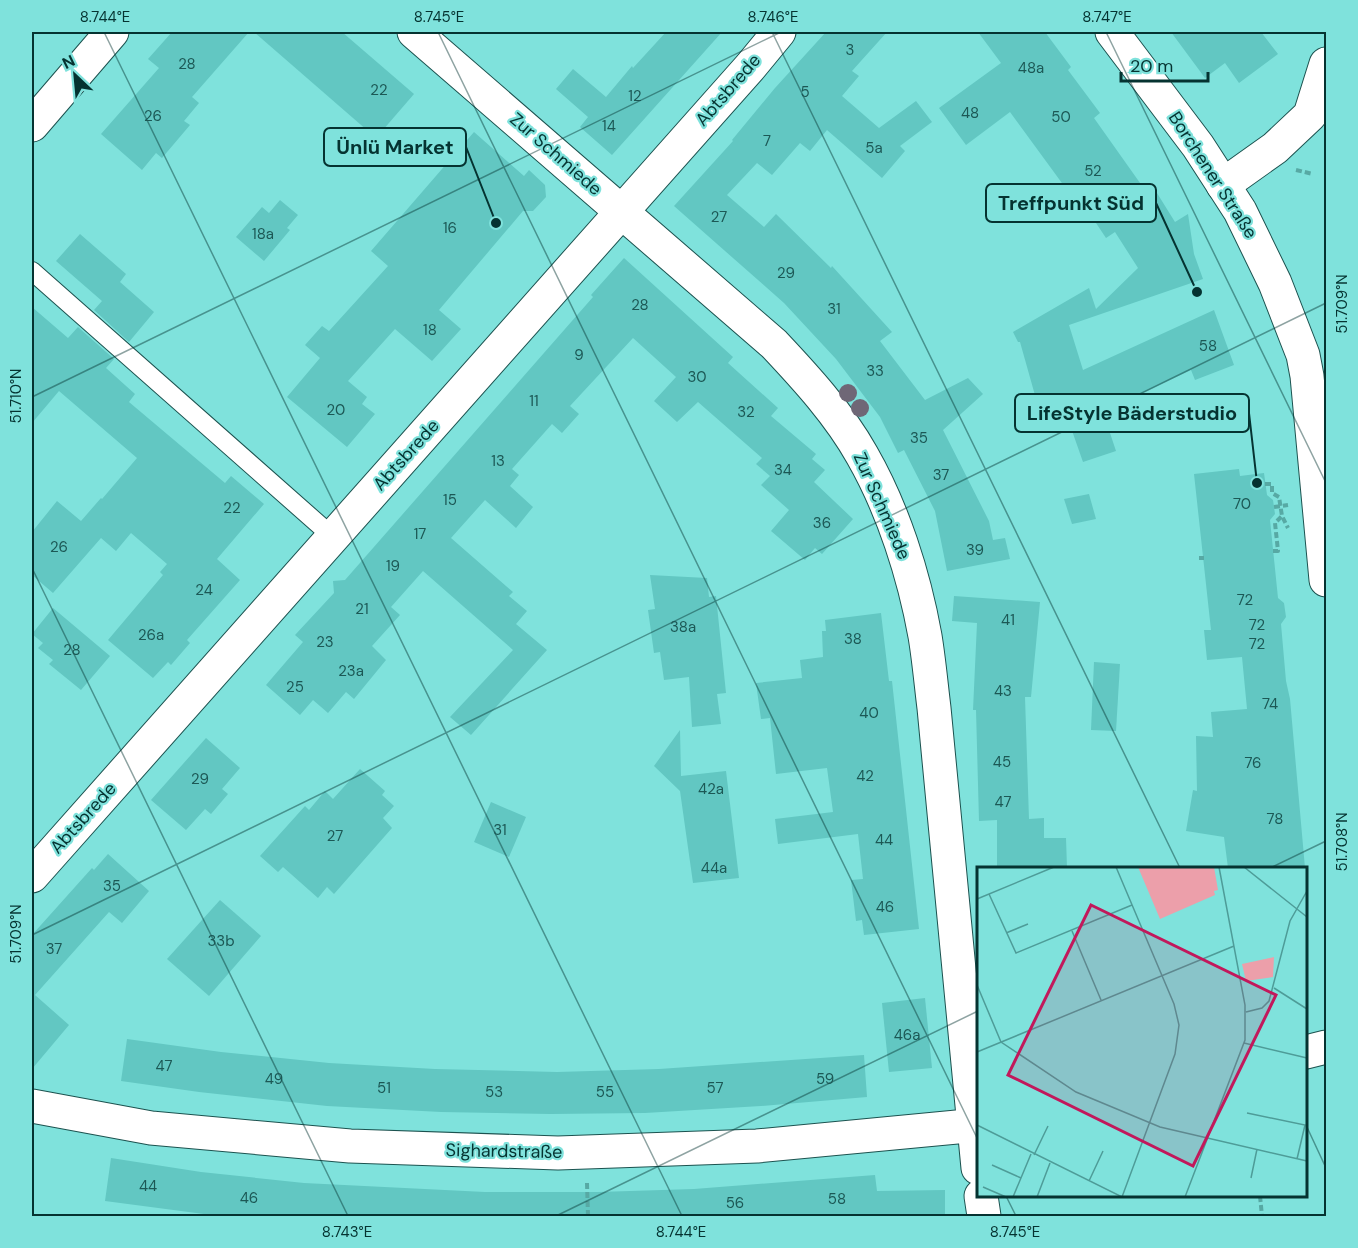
<svg xmlns="http://www.w3.org/2000/svg" width="1358" height="1248" font-family="'DM Sans',sans-serif">
<style>
.building{fill:#62c7c2}
.lines{fill:none;stroke-linecap:round;stroke-linejoin:round}
.lane-casing{stroke:#1c524f;stroke-width:20}
.street-casing{stroke:#1c524f;stroke-width:35}
.secondary-casing{stroke:#1c524f;stroke-width:35}
.path{stroke:#57a9a4;stroke-width:4;stroke-dasharray:6 3;stroke-linecap:butt}
.lane{stroke:#fff;stroke-width:18}
.street{stroke:#fff;stroke-width:33}
.secondary{stroke:#fff;stroke-width:33}
.tree{fill:#6f6776}
.ticks{fill:none;stroke:#053331;stroke-width:1.5;stroke-opacity:0.45}
.labels{text-anchor:middle;stroke-width:4.5;stroke-linejoin:round;paint-order:stroke}
.number-label{font-size:15px;fill:#1c5855}
.street-label{font-size:18px;fill:#053331;stroke:#7fe2dc}
.inset-road{fill:none;stroke:#4e9c98;stroke-width:1.5}
.view{fill:#c2185b;fill-opacity:0.15;stroke:#c2185b;stroke-width:3}
.inset-edge{fill:none;stroke:#053331;stroke-width:3}
.leader{fill:none;stroke:#053331;stroke-width:2}
.callout-dot{fill:#053331;stroke:#7fe2dc;stroke-width:2}
.callout{fill:#7fe2dc;stroke:#053331;stroke-width:2}
.callout-label{font-size:20px;text-anchor:middle;font-weight:bold;fill:#053331}
.neatline{fill:none;stroke:#053331;stroke-width:2}
.ticks-label{font-size:15px;text-anchor:middle;fill:#053331}
</style>
<rect width="100%" height="100%" fill="#7fe2dc"/>
<g class="building">
<path d="M 172,32 L 249,32 L 192,97 L 199,103 L 184,121 L 190,125 L 162,158 L 156,153 L 142,170 L 101,134 L 159,68 L 148,59 Z"/>
<path d="M 254,32 L 342,32 L 414,94 L 376,138 Z"/>
<path d="M 666,32 L 722,32 L 612,155 L 580,127 L 588,117 L 556,89 L 573,69 L 606,97 L 632,66 L 633,68 Z"/>
<path d="M 826,32 L 887,32 L 852,71 L 859,76 L 842,96 L 879,128 L 916,101 L 932,122 L 900,146 L 905,151 L 882,178 L 827,130 L 810,151 L 800,143 L 772,175 L 757,163 L 727,195 L 764,227 L 776,214 L 831,268 L 832,266 L 892,332 L 880,341 L 925,400 L 968,378 L 983,394 L 943,430 L 989,521 L 993,540 L 1005,538 L 1010,559 L 947,571 L 935,511 L 904,450 L 898,453 L 880,417 L 836,359 L 784,303 L 674,206 L 733,141 L 732,140 L 775,88 Z"/>
<path d="M 978,32 L 1045,32 L 1071,67 L 1068,70 L 1100,113 L 1094,118 L 1145,190 L 1152,185 L 1175,222 L 1188,214 L 1194,254 L 1203,279 L 1069,325 L 1083,370 L 1214,310 L 1234,365 L 1195,380 L 1191,370 L 1103,412 L 1116,451 L 1083,462 L 1063,405 L 1040,413 L 1020,342 L 1018,342 L 1013,332 L 1089,288 L 1096,309 L 1138,268 L 1115,232 L 1106,238 L 1082,202 L 1078,205 L 1010,112 L 966,145 L 939,108 L 1001,63 Z"/>
<path d="M 1171,32 L 1261,32 L 1278,54 L 1239,83 L 1225,63 L 1205,78 Z"/>
<path d="M 474,132 L 524,176 L 529,170 L 545,185 L 546,197 L 533,211 L 523,211 L 439,310 L 461,329 L 432,361 L 395,329 L 348,381 L 367,397 L 362,404 L 375,414 L 347,447 L 287,397 L 320,358 L 305,345 L 322,326 L 329,331 L 388,266 L 371,251 Z"/>
<path d="M 280,200 L 298,215 L 287,228 L 290,230 L 264,261 L 236,237 L 262,207 L 269,213 Z"/>
<path d="M 80,234 L 126,274 L 120,282 L 154,312 L 129,342 L 94,310 L 102,301 L 56,261 Z"/>
<path d="M 624,258 L 733,357 L 728,363 L 778,408 L 771,416 L 816,454 L 812,459 L 825,470 L 814,482 L 853,519 L 822,554 L 815,548 L 805,560 L 771,531 L 789,510 L 761,485 L 770,476 L 756,464 L 762,458 L 698,402 L 677,422 L 654,401 L 676,377 L 633,338 L 570,406 L 579,414 L 562,433 L 552,424 L 512,469 L 519,475 L 510,486 L 533,507 L 516,528 L 485,500 L 451,538 L 513,592 L 509,596 L 527,611 L 516,624 L 547,650 L 471,735 L 450,717 L 513,650 L 423,571 L 391,607 L 400,615 L 372,646 L 386,660 L 354,699 L 346,692 L 328,713 L 313,700 L 300,715 L 266,685 L 303,642 L 295,635 L 334,593 L 333,581 L 345,580 L 593,297 L 591,295 Z"/>
<path d="M 32,307 L 68,338 L 78,327 L 114,359 L 106,368 L 135,394 L 129,402 L 225,483 L 231,476 L 264,504 L 217,559 L 240,580 L 187,640 L 190,643 L 171,665 L 168,662 L 153,678 L 108,640 L 163,575 L 160,572 L 167,564 L 131,533 L 116,551 L 101,538 L 53,593 L 32,575 L 32,532 L 57,501 L 81,521 L 101,498 L 102,499 L 137,458 L 59,391 L 32,423 Z"/>
<path d="M 1239,469 L 1240,476 L 1264,473 L 1267,495 L 1273,500 L 1275,514 L 1270,520 L 1278,598 L 1284,603 L 1286,617 L 1281,624 L 1286,681 L 1290,699 L 1305,868 L 1228,868 L 1224,837 L 1186,831 L 1193,790 L 1197,791 L 1196,736 L 1213,737 L 1211,712 L 1247,709 L 1242,657 L 1207,660 L 1204,630 L 1211,630 L 1194,474 Z"/>
<path d="M 1089,494 L 1096,519 L 1072,524 L 1064,499 Z"/>
<path d="M 650,575 L 707,578 L 709,597 L 716,596 L 726,693 L 717,694 L 721,724 L 692,727 L 689,677 L 664,680 L 660,652 L 654,653 L 648,610 L 655,609 Z"/>
<path d="M 954,596 L 1040,602 L 1031,697 L 1025,697 L 1029,819 L 1044,818 L 1044,838 L 1066,838 L 1067,868 L 997,868 L 997,820 L 979,821 L 976,710 L 973,710 L 977,623 L 952,621 Z"/>
<path d="M 53,608 L 110,656 L 81,690 L 49,664 L 53,660 L 38,648 L 43,643 L 32,634 Z"/>
<path d="M 881,613 L 889,681 L 892,681 L 919,929 L 864,935 L 862,920 L 856,921 L 851,880 L 863,879 L 858,834 L 778,844 L 775,819 L 833,812 L 827,768 L 776,774 L 770,718 L 761,719 L 756,683 L 802,678 L 800,660 L 823,657 L 822,631 L 826,631 L 825,620 Z"/>
<path d="M 1094,662 L 1120,664 L 1116,731 L 1091,730 Z"/>
<path d="M 680,730 L 681,776 L 726,771 L 739,878 L 693,883 L 680,791 L 654,766 Z"/>
<path d="M 206,738 L 240,768 L 222,789 L 228,794 L 211,814 L 205,809 L 186,830 L 151,800 Z"/>
<path d="M 360,769 L 385,791 L 382,795 L 394,806 L 383,818 L 392,828 L 334,894 L 327,887 L 318,898 L 283,867 L 278,872 L 260,856 L 305,806 L 309,810 L 325,791 L 333,799 Z"/>
<path d="M 491,802 L 526,817 L 509,857 L 474,842 Z"/>
<path d="M 108,854 L 149,891 L 122,923 L 109,912 L 35,995 L 69,1025 L 32,1069 L 32,935 L 92,868 L 94,870 Z"/>
<path d="M 220,900 L 261,936 L 209,996 L 167,959 Z"/>
<path d="M 925,998 L 932,1068 L 889,1072 L 882,1003 Z"/>
<path d="M 127,1039 L 221,1052 L 329,1063 L 435,1069 L 557,1072 L 659,1069 L 864,1055 L 867,1097 L 761,1106 L 645,1113 L 550,1114 L 441,1112 L 327,1106 L 199,1092 L 121,1081 Z"/>
<path d="M 111,1158 L 201,1172 L 304,1183 L 485,1192 L 598,1192 L 694,1189 L 875,1175 L 877,1191 L 945,1190 L 945,1216 L 219,1216 L 105,1201 Z"/>
</g>
<g class="lines">
<defs>
<path id="lane" d="M 32,271 L 333,537"/>
<g id="street">
<path d="M 414,32 L 774,344 C 806,378 839,414 862,455 C 893,509 914,575 925,636 C 929,660 931,684 934,708 L 978,1168"/>
<path d="M 32,125 L 112,32"/>
<path d="M 1223,185 L 1275,148 L 1310,115 L 1326,64"/>
<path d="M 32,876 L 751,66 L 779,32"/>
<path d="M 1306,1052 L 1326,1047"/>
<path d="M 32,1106 L 151,1128 L 350,1146 L 558,1153 L 757,1146 L 978,1125"/>
<path d="M 981,1196 L 984,1216"/>
</g>
<path id="secondary" d="M 1112,32 L 1198,146 L 1240,211 L 1275,283 L 1303,355 L 1307,376 L 1326,580"/>
</defs>
<use href="#lane" class="lane-casing"/>
<use href="#street" class="street-casing"/>
<use href="#secondary" class="secondary-casing"/>
<g class="path">
<path d="M 1296,170 L 1313,174"/>
<path d="M 1265,484 L 1272,484 L 1272,493 L 1279,497 L 1282,516 L 1288,528"/>
<path d="M 1274,507 L 1288,505"/>
<path d="M 1273,551 L 1278,551 L 1275,523 L 1282,516"/>
<path d="M 1199,558 L 1204,558"/>
<path d="M 587,1183 L 588,1216"/>
<path d="M 1260,1196 L 1262,1216"/>
</g>
<use href="#lane" class="lane"/>
<use href="#street" class="street"/>
<use href="#secondary" class="secondary"/>
</g>
<g class="tree">
<circle cx="848" cy="393" r="9"/>
<circle cx="860" cy="408" r="9"/>
</g>
<path class="ticks" d="M 104,32 L 682,1216M 438,32 L 978,1140M 772,32 L 1180,868M 1106,32 L 1326,483M 32,397 L 781,32M 32,568 L 348,1216M 1270,868 L 1326,841M 32,935 L 1326,303M 1306,1125 L 1326,1168M 1006,1196 L 1016,1216M 556,1216 L 978,1011"/>
<g class="labels">
<g class="number-label">
<text x="850" y="55">3</text>
<text x="187" y="69">28</text>
<text x="1031" y="73">48a</text>
<text x="379" y="95">22</text>
<text x="805" y="97">5</text>
<text x="635" y="101">12</text>
<text x="970" y="118">48</text>
<text x="153" y="121">26</text>
<text x="1061" y="122">50</text>
<text x="609" y="131">14</text>
<text x="767" y="146">7</text>
<text x="874" y="153">5a</text>
<text x="1093" y="176">52</text>
<text x="719" y="222">27</text>
<text x="450" y="233">16</text>
<text x="263" y="239">18a</text>
<text x="786" y="278">29</text>
<text x="640" y="310">28</text>
<text x="834" y="314">31</text>
<text x="430" y="335">18</text>
<text x="1208" y="351">58</text>
<text x="579" y="360">9</text>
<text x="875" y="376">33</text>
<text x="697" y="382">30</text>
<text x="534" y="406">11</text>
<text x="336" y="415">20</text>
<text x="746" y="417">32</text>
<text x="919" y="443">35</text>
<text x="498" y="466">13</text>
<text x="783" y="475">34</text>
<text x="941" y="480">37</text>
<text x="450" y="505">15</text>
<text x="1242" y="509">70</text>
<text x="232" y="513">22</text>
<text x="822" y="528">36</text>
<text x="420" y="539">17</text>
<text x="59" y="552">26</text>
<text x="975" y="555">39</text>
<text x="393" y="571">19</text>
<text x="204" y="595">24</text>
<text x="1245" y="605">72</text>
<text x="362" y="614">21</text>
<text x="1008" y="625">41</text>
<text x="1257" y="630">72</text>
<text x="683" y="632">38a</text>
<text x="151" y="640">26a</text>
<text x="853" y="644">38</text>
<text x="325" y="647">23</text>
<text x="1257" y="649">72</text>
<text x="72" y="655">28</text>
<text x="351" y="676">23a</text>
<text x="295" y="692">25</text>
<text x="1003" y="696">43</text>
<text x="1270" y="709">74</text>
<text x="869" y="718">40</text>
<text x="1002" y="767">45</text>
<text x="1253" y="768">76</text>
<text x="865" y="781">42</text>
<text x="200" y="784">29</text>
<text x="711" y="794">42a</text>
<text x="1003" y="807">47</text>
<text x="1275" y="824">78</text>
<text x="500" y="835">31</text>
<text x="335" y="841">27</text>
<text x="884" y="845">44</text>
<text x="714" y="873">44a</text>
<text x="112" y="891">35</text>
<text x="885" y="912">46</text>
<text x="221" y="946">33b</text>
<text x="54" y="954">37</text>
<text x="907" y="1040">46a</text>
<text x="164" y="1071">47</text>
<text x="274" y="1084">49</text>
<text x="825" y="1084">59</text>
<text x="384" y="1093">51</text>
<text x="715" y="1093">57</text>
<text x="494" y="1097">53</text>
<text x="605" y="1097">55</text>
<text x="148" y="1191">44</text>
<text x="249" y="1203">46</text>
<text x="837" y="1204">58</text>
<text x="735" y="1208">56</text>
</g>
<g class="street-label">
<text transform="translate(728 90) rotate(-49)" y="6">Abtsbrede</text>
<text transform="translate(556 154) rotate(41)" y="6">Zur Schmiede</text>
<text transform="translate(1213 175) rotate(57)" y="6">Borchener Straße</text>
<text transform="translate(406 455) rotate(-48)" y="6">Abtsbrede</text>
<text transform="translate(882 506) rotate(66)" y="6">Zur Schmiede</text>
<text transform="translate(83 818) rotate(-48)" y="6">Abtsbrede</text>
<text transform="translate(504 1151) rotate(1)" y="6">Sighardstraße</text>
</g>
</g>
<g transform="translate(977 867)">
<rect width="330" height="330" fill="#7fe2dc"/>
<path d="M 161,0 L 237,0 L 241,23 L 237,24 L 238,28 L 183,52 ZM 297,90 L 296,110 L 269,114 L 265,97 Z" fill="#ec9faa"/>
<path class="inset-road" d="M 267,0 L 330,50M 12,27 L 39,86 L 155,38M 0,32 L 77,0M 95,64 L 124,133M 29,66 L 51,57M 0,118 L 24,175 L 99,225 L 183,260 L 330,294M 297,121 L 330,142M 269,145 L 285,141 L 292,134 L 313,54 L 330,24M 267,176 L 330,191M 0,185 L 257,79M 270,246 L 328,258 L 320,292M 0,258 L 145,330 L 198,187 L 202,158 L 197,137 L 139,0M 57,288 L 71,259M 15,298 L 44,311M 274,311 L 280,282M 112,314 L 126,284M 6,320 L 29,330M 36,330 L 54,287M 60,330 L 73,296M 208,330 L 268,173 L 268,138 L 242,0"/>
<path class="view" d="M 114,38 L 299,128 L 216,299 L 31,208 Z"/>
<rect width="330" height="330" class="inset-edge"/>
</g>
<path class="leader" d="M496 223L466 147M1197 292L1156 203M1257 483L1249 413"/>
<g class="callout-dot">
<circle cx="496" cy="223" r="6"/>
<circle cx="1197" cy="292" r="6"/>
<circle cx="1257" cy="483" r="6"/>
</g>
<g class="callout">
<rect x="324" y="128" width="142" height="38" rx="6"/>
<rect x="986" y="184" width="170" height="38" rx="6"/>
<rect x="1015" y="394" width="234" height="38" rx="6"/>
</g>
<g class="callout-label">
<text x="395" y="154">Ünlü Market</text>
<text x="1071" y="210">Treffpunkt Süd</text>
<text x="1132" y="420">LifeStyle Bäderstudio</text>
</g>
<rect width="1358" height="1248" fill="none" stroke="#7fe2dc" stroke-width="66"/>
<g transform="translate(75 75) rotate(334)" stroke="#7fe2dc" stroke-width="4.5" paint-order="stroke">
<path d="M0-4.5L10 22L0 15L-10 22Z" fill="#053331"/>
<text y="-9" font-size="16" font-weight="bold" text-anchor="middle" fill="#053331">N</text>
</g>
<path d="M1121 72v9h87v-9" fill="none" stroke="#053331" stroke-width="3"/>
<text x="1130" y="72" font-size="18" fill="#053331" stroke="#7fe2dc" stroke-width="4.5" paint-order="stroke">20 m</text>
<rect x="33" y="33" width="1292" height="1182" class="neatline"/>
<g class="ticks-label">
<text x="105" y="22">8.744°E</text>
<text x="439" y="22">8.745°E</text>
<text x="773" y="22">8.746°E</text>
<text x="1107" y="22">8.747°E</text>
<text transform="translate(1342 304) rotate(-90)" y="5">51.709°N</text>
<text transform="translate(16 396) rotate(-90)" y="5">51.710°N</text>
<text transform="translate(1342 842) rotate(-90)" y="5">51.708°N</text>
<text transform="translate(16 934) rotate(-90)" y="5">51.709°N</text>
<text x="347" y="1237">8.743°E</text>
<text x="681" y="1237">8.744°E</text>
<text x="1015" y="1237">8.745°E</text>
</g>
</svg>
